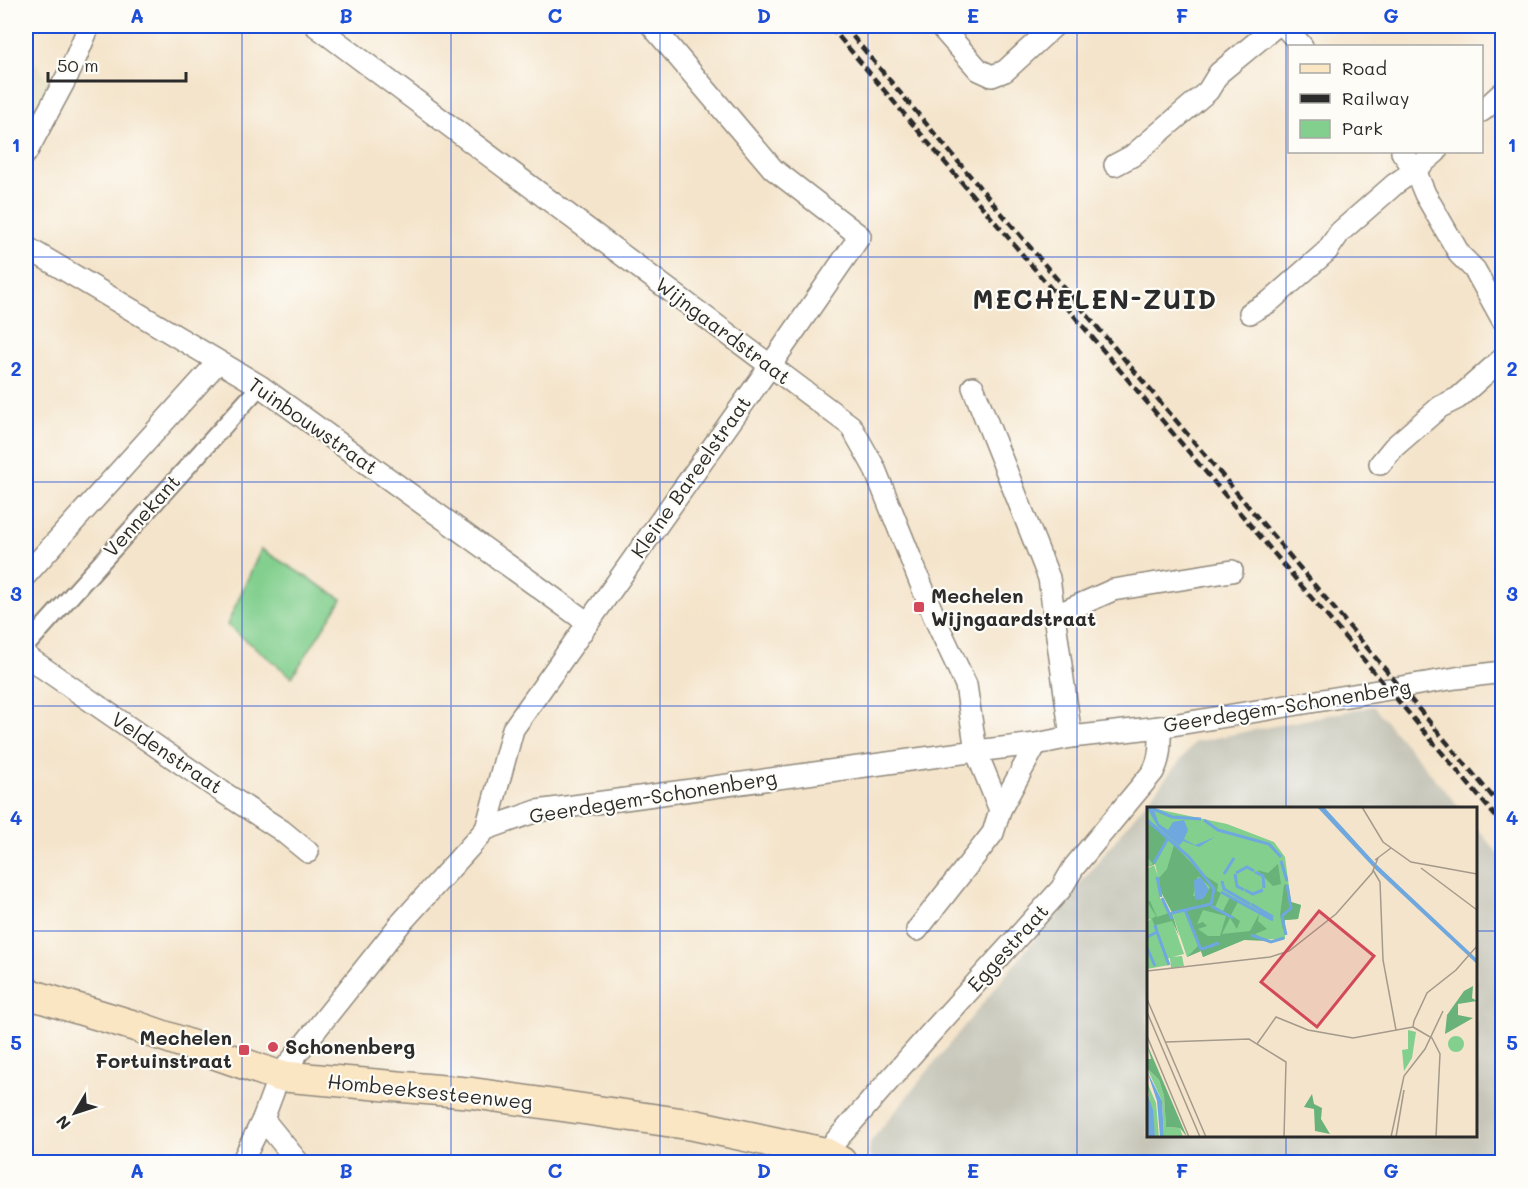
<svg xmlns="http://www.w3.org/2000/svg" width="1528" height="1188" font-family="Mali,sans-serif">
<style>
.built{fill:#e3dbba}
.industrial{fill:#c6c5b8}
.green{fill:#82cf8e;stroke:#567d5c;stroke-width:1.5}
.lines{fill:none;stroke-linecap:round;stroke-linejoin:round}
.pedestrian-casing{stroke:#90887b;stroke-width:20}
.minor-casing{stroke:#90887b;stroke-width:24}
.secondary-casing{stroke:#90887b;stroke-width:33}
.pedestrian{stroke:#fff;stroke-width:16}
.minor{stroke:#fff;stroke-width:21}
.secondary{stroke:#fbe6c4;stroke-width:30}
.rail{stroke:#2b2b2b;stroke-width:4.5;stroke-dasharray:9 4.5;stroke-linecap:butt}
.grid{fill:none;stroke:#1d4ed8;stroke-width:1.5;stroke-opacity:0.55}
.poi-dot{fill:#d1495b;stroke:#fdfcf7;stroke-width:2}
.labels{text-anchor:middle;stroke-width:4.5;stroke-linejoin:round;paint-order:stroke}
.street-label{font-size:20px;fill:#2b2b2b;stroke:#fdfcf7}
.poi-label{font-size:20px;font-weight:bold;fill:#2b2b2b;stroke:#fdfcf7;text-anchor:start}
.district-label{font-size:26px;font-weight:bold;letter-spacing:1.5px;fill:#2b2b2b;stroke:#fdfcf7}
.inset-river{fill:none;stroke:#6fa8de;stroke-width:3}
.inset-road{fill:none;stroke:#a49a8b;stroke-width:1.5}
.view{fill:#d1495b;fill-opacity:0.15;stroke:#d1495b;stroke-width:3}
.inset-edge{fill:none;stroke:#2b2b2b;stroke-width:3}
.neatline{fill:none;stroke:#1d4ed8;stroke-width:2}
.grid-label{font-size:20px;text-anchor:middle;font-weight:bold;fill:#1d4ed8}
</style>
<rect width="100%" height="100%" fill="#fdfcf7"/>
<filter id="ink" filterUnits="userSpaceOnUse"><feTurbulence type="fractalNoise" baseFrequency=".0167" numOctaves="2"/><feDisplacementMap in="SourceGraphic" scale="12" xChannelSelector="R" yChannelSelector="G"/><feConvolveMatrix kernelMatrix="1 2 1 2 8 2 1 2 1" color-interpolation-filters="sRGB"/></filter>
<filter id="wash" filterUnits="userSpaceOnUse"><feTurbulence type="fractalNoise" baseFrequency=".008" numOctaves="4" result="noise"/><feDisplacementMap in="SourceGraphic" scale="24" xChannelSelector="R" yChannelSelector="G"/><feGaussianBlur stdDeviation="1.35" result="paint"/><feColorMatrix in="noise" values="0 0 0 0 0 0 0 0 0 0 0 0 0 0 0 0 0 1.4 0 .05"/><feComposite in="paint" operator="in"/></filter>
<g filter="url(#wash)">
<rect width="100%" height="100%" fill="#f4e4cb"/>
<path class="built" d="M 26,52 L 51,83 L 26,123 Z"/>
<path class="industrial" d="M 1373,706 L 1460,808 L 1148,808 L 1148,1136 L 1476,1136 L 1476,827 L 1502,858 L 1502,1162 L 874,1161 L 869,1155 L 870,1142 L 1195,742 Z"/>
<path class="green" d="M 261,549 L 342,599 L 292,677 L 227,625 Z"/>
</g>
<g filter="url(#ink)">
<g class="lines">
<defs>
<path id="pedestrian" d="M 26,646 L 260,386"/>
<g id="minor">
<path d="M 316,26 L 851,426 L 874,467 L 935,619 L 966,685 L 976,751 L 1000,810"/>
<path d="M 940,26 L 979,70 L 992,76 L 1005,71 L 1054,26"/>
<path d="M 1284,26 L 1302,46"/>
<path d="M 1482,111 L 1502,93"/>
<path d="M 1402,152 L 1415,170 L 1425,194 L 1460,255 L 1475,270 L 1502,319"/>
<path d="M 26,153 L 71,69 L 89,26"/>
<path d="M 1115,165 L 1132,156 L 1208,91 L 1219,73 L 1276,26"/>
<path d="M 26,247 L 260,386 L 588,623"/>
<path d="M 1250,313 L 1269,302 L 1327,251 L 1340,232 L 1395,184 L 1415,170 L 1436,152"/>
<path d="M 973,387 L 1049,578 L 1071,737"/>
<path d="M 1380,464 L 1394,447 L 1440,407 L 1458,398 L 1502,359"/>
<path d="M 26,575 L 218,362"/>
<path d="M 1054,616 L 1113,590 L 1232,571"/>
<path d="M 26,656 L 221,791 L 281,830 L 308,852"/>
<path d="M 486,829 L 513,729 L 770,366 L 860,236 L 773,169 L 652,26"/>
<path d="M 917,930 L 993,833 L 1000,810 L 1036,744"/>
<path d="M 263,1119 L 298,1162"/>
<path d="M 825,1153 L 929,1035 L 1061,889 L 1074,867 L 1153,772 C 1161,758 1160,742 1160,727"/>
<path d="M 242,1162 L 263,1119 L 279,1076 L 401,923 L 486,829 L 537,811 L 976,751 L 1036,744 L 1071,737 L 1160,727 L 1456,678 L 1502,672"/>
</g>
<path id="secondary" d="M 26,993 L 135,1026 L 279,1076 L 472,1093 L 694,1125 L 825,1153 L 841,1162"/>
</defs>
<use href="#pedestrian" class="pedestrian-casing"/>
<use href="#minor" class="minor-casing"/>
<use href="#secondary" class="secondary-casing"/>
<use href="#pedestrian" class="pedestrian"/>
<use href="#minor" class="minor"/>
<use href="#secondary" class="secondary"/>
<g class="rail">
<path d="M 830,26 L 1502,824"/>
<path d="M 844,26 L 1502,808"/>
</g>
</g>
</g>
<path class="grid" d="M 242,26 L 242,1162M 451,26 L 451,1162M 660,26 L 660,1162M 868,26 L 868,1162M 1077,26 L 1077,1162M 1286,26 L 1286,808M 26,257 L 1502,257M 26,482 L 1502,482M 26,706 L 1502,706M 26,931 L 1148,931M 1476,931 L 1502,931M 1286,1136 L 1286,1162"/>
<g class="poi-dot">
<rect x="913" y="601" width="12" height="12" rx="3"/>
<circle cx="273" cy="1047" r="6"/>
<rect x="238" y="1044" width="12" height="12" rx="3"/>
</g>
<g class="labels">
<g class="street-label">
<text transform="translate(723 331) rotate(37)" y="7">Wijngaardstraat</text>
<text transform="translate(313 426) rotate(35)" y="7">Tuinbouwstraat</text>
<text transform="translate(691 477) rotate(-55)" y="7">Kleine Bareelstraat</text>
<text transform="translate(142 516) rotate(-48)" y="7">Vennekant</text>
<text transform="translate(1287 706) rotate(-9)" y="7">Geerdegem-Schonenberg</text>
<text transform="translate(167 753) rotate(34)" y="7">Veldenstraat</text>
<text transform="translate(653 797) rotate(-9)" y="7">Geerdegem-Schonenberg</text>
<text transform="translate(1008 948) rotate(-48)" y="7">Eggestraat</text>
<text transform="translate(430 1092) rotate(6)" y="7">Hombeeksesteenweg</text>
</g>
<g class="poi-label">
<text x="931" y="603">Mechelen<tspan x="931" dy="23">Wijngaardstraat</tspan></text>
<text x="232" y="1045" text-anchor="end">Mechelen<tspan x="232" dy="23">Fortuinstraat</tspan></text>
<text x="285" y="1054">Schonenberg</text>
</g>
<g class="district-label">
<text x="1095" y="309">MECHELEN-ZUID</text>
</g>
</g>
<g transform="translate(1147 807)">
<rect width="330" height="330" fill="#f4e4cb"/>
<path d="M 0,0 L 80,17 L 127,35 L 138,50 L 144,95 L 154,98 L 151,112 L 138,113 L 138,132 L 97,133 L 56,150 L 54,144 L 40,150 L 25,106 L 12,81 L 13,91 L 23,107 L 37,147 L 25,150 L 35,149 L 37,159 L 24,161 L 23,151 L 19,152 L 22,158 L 0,162 L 0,115 L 4,112 L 0,113 L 0,62 L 7,58 L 11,69 L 8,57 L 0,60 ZM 261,223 L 269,225 L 265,251 L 257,264 L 255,243 L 261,242 ZM301 237a8 8 0 1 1 16 0a8 8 0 1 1-16 0ZM 0,261 L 12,273 L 17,289 L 19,320 L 33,321 L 36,330 L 17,330 L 15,294 ZM 0,275 L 9,296 L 12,330 L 8,330 Z" fill="#82cf8e"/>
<path d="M 0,12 L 21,32 L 8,57 L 0,61 L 6,57 L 0,50 ZM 27,38 L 54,66 L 71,77 L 70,84 L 74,86 L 68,100 L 76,104 L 83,90 L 91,95 L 84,108 L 93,114 L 90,122 L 83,111 L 75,127 L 103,124 L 112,107 L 111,114 L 120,122 L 108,127 L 119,134 L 97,133 L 56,150 L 54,144 L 40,150 L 52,138 L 37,103 L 25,106 L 32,129 L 25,114 L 9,118 L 13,132 L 9,126 L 0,131 L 10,125 L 5,112 L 0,115 L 9,109 L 0,95 L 3,94 L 10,110 L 25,105 L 13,83 L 12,71 L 20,62 ZM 51,69 L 63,80 L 58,89 L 46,89 ZM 56,103 L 79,109 L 73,129 L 61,129 L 51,122 L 60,119 L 56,115 L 50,117 ZM 131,57 L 134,77 L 126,79 L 110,63 L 121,66 ZM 140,77 L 144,95 L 154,98 L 151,112 L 138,113 L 136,123 L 133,108 L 137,78 ZM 326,179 L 325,191 L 330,194 L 311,197 L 311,208 L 326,211 L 298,227 L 300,208 L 317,184 ZM 0,237 L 40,330 L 33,321 L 19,320 L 17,289 L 12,273 L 0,261 L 0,252 L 4,252 ZM 165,287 L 167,297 L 175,301 L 174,312 L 183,327 L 168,324 L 167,302 L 157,300 Z" fill="#69b279" fill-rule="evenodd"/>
<path d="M 170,0 L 177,0 L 229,57 L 330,152 L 330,157 L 229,63 ZM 0,1 L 7,3 L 12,17 L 21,23 L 26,15 L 37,13 L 41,23 L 37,32 L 48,38 L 68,30 L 52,40 L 36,34 L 32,39 L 11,20 ZM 54,70 L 62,83 L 56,92 L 48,93 L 47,73 ZM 0,264 L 15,294 L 17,330 L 13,330 L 10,294 ZM 0,285 L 6,303 L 8,330 L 0,330 Z" fill="#6fa8de"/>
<path class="inset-river" d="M 2,0 L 25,10 L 54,12M 0,13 L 42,50 L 67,82 L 64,97 L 25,106M 57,13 L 71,23 L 122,37 L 134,50M 134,54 L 140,74M 7,56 L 21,31M 108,65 L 116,69 L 117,81M 89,66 L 100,60 L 107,64M 77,67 L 87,51M 88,67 L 90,79 L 97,83M 10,70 L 14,90M 75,74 L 77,82 L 103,97M 98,83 L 106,87 L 116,83M 74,85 L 126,113M 15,91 L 25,112M 104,97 L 126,110M 64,99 L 86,111M 38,103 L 54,143M 10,125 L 22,158M 104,128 L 124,135 L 137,131M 139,128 L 135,109 L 144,101 L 140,78M 0,130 L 10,125 L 8,118M 0,141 L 8,159M 55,142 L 72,136"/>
<path class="inset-road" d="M 215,0 L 236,35 L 264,55 L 330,67M 228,53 L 244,41M 274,61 L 330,103M 226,63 L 233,75 L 236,153 L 249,223M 0,164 L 123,150 L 142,144 L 189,107 L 225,66 L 231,51M 0,192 L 59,330M 0,205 L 53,330M 0,229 L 42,330M 19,235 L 102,232 L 139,255 L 137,330M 110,237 L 129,210 L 161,223 L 206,231 L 266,220M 244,330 L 257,269 L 278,242 L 296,204M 249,330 L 257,283M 289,330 L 293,247 L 285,231 L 266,220 L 267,214 L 280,186 L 309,163 L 330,139"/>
<path class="view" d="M 172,104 L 227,149 L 170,220 L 114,175 Z"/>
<rect width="330" height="330" class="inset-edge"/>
</g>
<rect width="1528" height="1188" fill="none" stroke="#fdfcf7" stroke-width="66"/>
<rect x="1288" y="45" width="195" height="108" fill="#fdfcf7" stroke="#a9a8a5" stroke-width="1.5"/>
<rect x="1300" y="64" width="30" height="9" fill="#fbe6c4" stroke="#a9a8a5" stroke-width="1.5"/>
<text x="1342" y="75" font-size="18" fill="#2b2b2b">Road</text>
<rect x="1300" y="94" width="30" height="9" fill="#2b2b2b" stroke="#a9a8a5" stroke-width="1.5"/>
<text x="1342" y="105" font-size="18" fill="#2b2b2b">Railway</text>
<rect x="1300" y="120" width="30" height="18" fill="#82cf8e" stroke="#a9a8a5" stroke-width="1.5"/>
<text x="1342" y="135" font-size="18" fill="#2b2b2b">Park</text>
<g transform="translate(75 1113) rotate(231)" stroke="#fdfcf7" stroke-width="4.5" paint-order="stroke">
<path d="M0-4.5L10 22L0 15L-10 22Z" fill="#2b2b2b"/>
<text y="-9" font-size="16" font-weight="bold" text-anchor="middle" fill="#2b2b2b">N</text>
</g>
<path d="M48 72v9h138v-9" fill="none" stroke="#2b2b2b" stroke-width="3"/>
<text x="57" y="72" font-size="18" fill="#2b2b2b" stroke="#fdfcf7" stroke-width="4.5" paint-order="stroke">50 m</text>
<rect x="33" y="33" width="1462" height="1122" class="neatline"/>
<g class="grid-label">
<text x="137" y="23">A</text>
<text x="346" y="23">B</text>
<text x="555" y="23">C</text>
<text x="764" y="23">D</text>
<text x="973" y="23">E</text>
<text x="1182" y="23">F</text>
<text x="1391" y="23">G</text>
<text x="16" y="152">1</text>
<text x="1512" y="152">1</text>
<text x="16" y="376">2</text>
<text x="1512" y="376">2</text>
<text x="16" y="601">3</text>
<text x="1512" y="601">3</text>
<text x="16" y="825">4</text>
<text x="1512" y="825">4</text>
<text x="16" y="1050">5</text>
<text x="1512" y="1050">5</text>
<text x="137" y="1178">A</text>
<text x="346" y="1178">B</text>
<text x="555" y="1178">C</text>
<text x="764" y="1178">D</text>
<text x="973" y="1178">E</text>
<text x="1182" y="1178">F</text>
<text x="1391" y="1178">G</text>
</g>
</svg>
